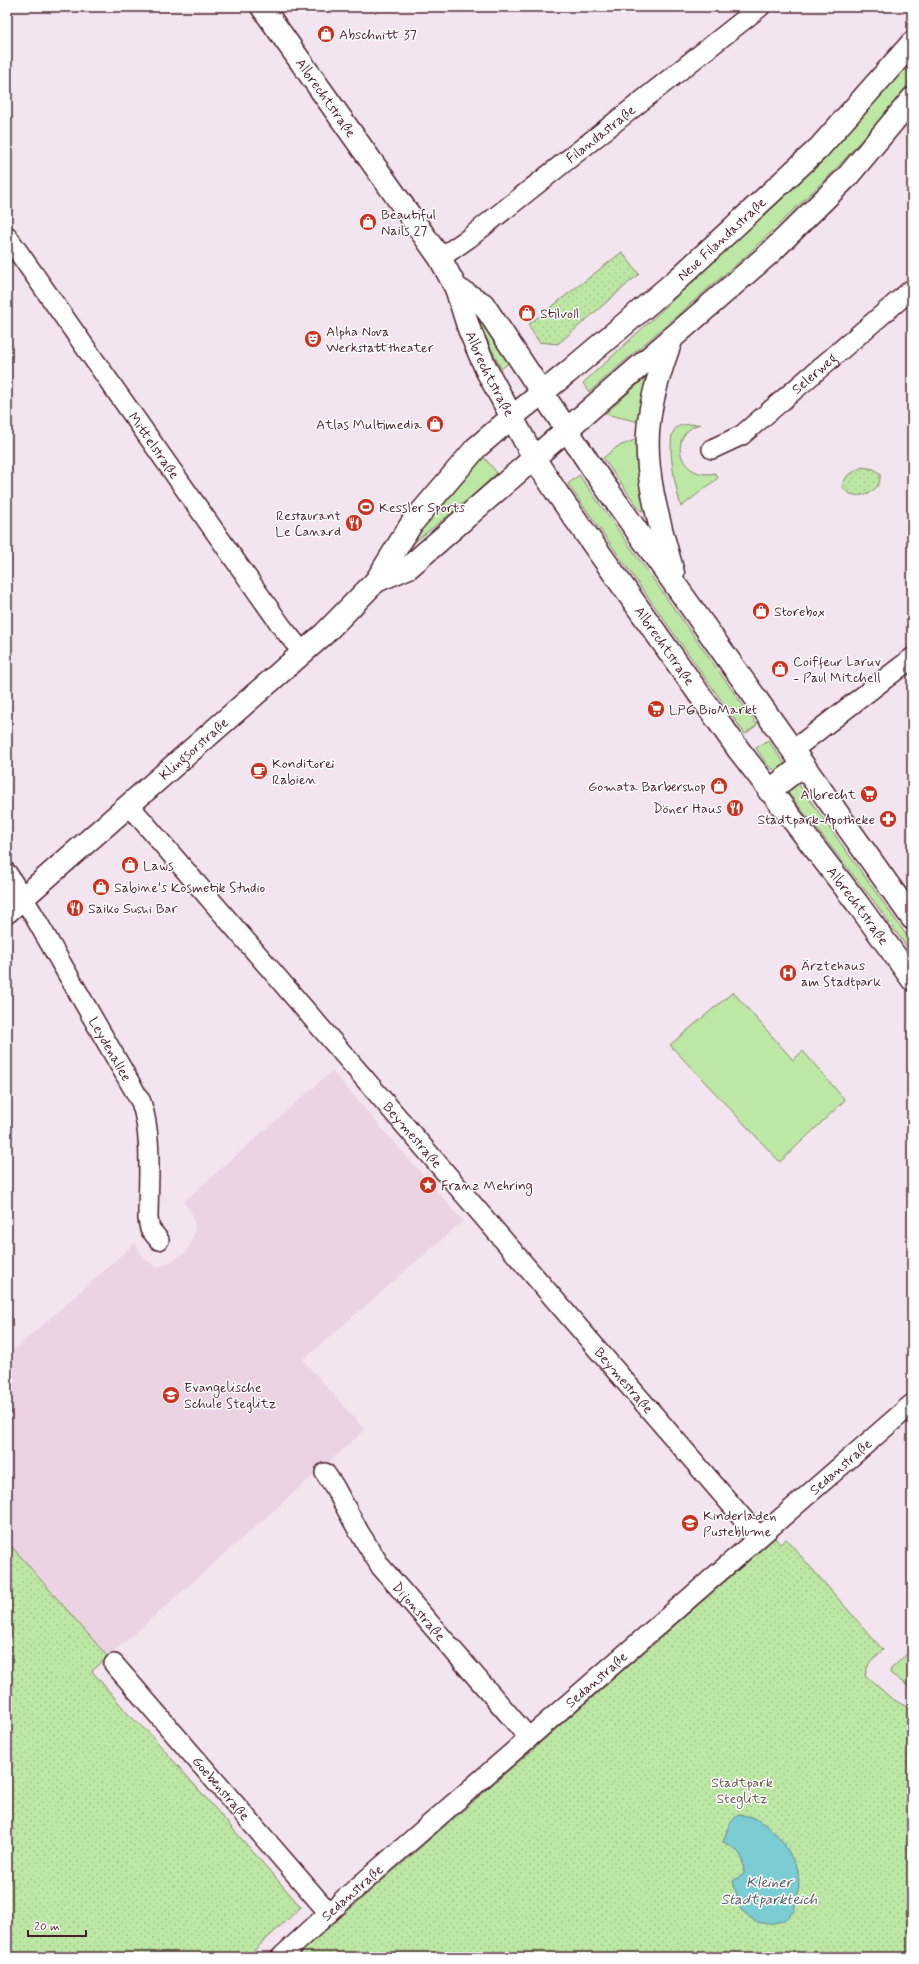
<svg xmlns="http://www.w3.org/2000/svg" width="919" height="1964" font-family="Mynerve,sans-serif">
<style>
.built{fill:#ebd3e4}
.green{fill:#bde7a4;stroke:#848368}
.park{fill:url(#park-dots);stroke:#848368}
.water{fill:#7bccd3;stroke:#678790}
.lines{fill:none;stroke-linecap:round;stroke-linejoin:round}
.minor-casing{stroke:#4a1f2b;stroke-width:22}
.tertiary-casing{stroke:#4a1f2b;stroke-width:25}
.secondary-casing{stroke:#4a1f2b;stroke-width:25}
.minor{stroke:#fff;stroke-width:19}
.tertiary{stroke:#fff;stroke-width:22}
.secondary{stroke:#fff;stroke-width:22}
.labels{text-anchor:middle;stroke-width:3;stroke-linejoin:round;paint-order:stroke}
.poi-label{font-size:14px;fill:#4a1f2b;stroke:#fff;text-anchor:start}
.street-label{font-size:14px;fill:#4a1f2b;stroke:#fff}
.park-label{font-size:14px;fill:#675149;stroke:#fff}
.water-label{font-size:15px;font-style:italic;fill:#5b5c66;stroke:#fff}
</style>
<defs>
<pattern id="park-dots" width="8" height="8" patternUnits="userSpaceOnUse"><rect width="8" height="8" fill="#bde7a4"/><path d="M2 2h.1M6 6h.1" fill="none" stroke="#a4c68d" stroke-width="1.8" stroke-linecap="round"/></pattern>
</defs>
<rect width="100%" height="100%" fill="#f3e5ef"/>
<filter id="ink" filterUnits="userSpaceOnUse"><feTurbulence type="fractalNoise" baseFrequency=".025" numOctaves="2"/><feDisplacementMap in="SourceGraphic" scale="8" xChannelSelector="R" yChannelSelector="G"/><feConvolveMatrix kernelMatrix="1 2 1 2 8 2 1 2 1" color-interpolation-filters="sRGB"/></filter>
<g filter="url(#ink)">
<path class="built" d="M 332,1071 L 463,1221 L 303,1360 L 365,1430 L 108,1657 L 7,1541 L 7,1356 L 135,1243 L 144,1258 L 156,1268 L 169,1263 L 187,1251 L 193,1238 L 195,1227 L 192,1214 L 183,1202 Z"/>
<g class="green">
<path d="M 912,56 L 912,79 L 889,109 L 835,170 L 748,254 L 589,392 L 583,383 L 697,278 L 731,242 L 812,168 L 861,118 Z"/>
<path d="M 482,321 L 510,362 L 501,369 L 480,325 Z"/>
<path d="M 644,379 L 647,380 L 639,422 L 605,414 Z"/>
<path d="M 700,424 C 666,434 679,481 715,473 L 718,478 L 681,507 C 677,493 664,438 676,428 C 682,423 693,425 700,424 Z"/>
<path d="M 637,439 L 645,508 L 643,511 L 640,510 L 603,458 L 617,447 Z"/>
<path d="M 483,456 L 497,473 L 463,504 L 417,540 L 404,555 L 400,550 Z"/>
<path d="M 579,475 L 757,725 L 745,734 L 568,484 Z"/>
<path d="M 768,740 L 786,766 L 778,772 L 768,766 L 756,748 Z"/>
<path d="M 797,782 L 912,943 L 912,954 L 872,899 L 786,790 Z"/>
<path d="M 733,992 L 793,1060 L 803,1051 L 845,1100 L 780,1162 L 670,1045 Z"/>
<path d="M 912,1649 L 912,1689 L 890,1673 L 891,1669 Z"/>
</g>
<g class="park">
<path d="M 622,252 L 639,274 L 558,344 L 539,342 L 528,325 Z"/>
<path d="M 862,467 L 874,469 L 880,474 C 883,494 851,504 842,486 L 847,476 Z"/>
<path d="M 775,1538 L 780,1544 L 786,1539 L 883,1650 L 869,1663 L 865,1675 L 891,1698 L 912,1710 L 912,1957 L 295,1957 Z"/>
<path d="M 7,1541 L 108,1657 L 92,1671 L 129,1715 L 151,1735 L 301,1907 L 247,1957 L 15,1957 L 7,1953 Z"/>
</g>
<path class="water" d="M 738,1814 L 753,1817 L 769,1827 L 784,1843 L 798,1870 L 799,1888 L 794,1911 L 783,1921 L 769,1924 L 756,1922 L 741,1910 L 733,1881 L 744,1874 C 743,1855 740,1850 723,1842 L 729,1825 Z"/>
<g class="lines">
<defs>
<g id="minor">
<path id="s1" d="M 7,236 L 282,627 L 303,653"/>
<path id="s2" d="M 440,258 L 469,238 L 760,7"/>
<path id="s3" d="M 712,449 L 742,435 L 912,289"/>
<path d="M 793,750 L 912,658"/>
<path id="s4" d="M 129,805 L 759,1537"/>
<path id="s5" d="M 7,873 L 33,914 L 141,1102 C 153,1137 148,1182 148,1219 L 150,1229 L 159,1240"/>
<path id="s6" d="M 325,1473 L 334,1486 L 359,1532 L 381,1567 L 529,1738"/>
<path id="s7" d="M 114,1664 L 329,1913"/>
<path id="s8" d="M 281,1957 L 344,1899 L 912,1404"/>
</g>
<g id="tertiary">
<path d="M 376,581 L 409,567 L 534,458"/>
<path id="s9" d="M 7,912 L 324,634 L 376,581 L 412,523 L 476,448 L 512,417"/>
</g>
<g id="secondary">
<path id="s10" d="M 262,7 L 440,258 L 456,288 L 469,329 L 487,371 L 534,458 L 557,493 L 738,749 L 857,903 L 912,979"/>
<path d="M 456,288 L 483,304 L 595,472 L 912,918"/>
<path d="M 672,338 C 661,368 650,400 648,432 C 645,480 661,528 673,573"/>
<path id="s11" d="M 512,417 L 567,373 L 679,278 L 819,148 L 912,43"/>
<path d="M 534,458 L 771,252 L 847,177 L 912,99"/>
<path d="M 769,791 L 803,765"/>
</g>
</defs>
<use href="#minor" class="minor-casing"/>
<use href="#tertiary" class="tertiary-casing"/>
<use href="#secondary" class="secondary-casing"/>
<use href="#minor" class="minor"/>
<use href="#tertiary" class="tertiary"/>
<use href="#secondary" class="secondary"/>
</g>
</g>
<defs>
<symbol id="shop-disc" viewBox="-11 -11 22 22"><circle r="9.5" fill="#c8321e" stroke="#fff"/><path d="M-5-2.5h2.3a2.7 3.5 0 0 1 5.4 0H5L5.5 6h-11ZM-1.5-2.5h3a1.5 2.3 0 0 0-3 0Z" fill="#fff"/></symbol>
<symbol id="theatre-disc" viewBox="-11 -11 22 22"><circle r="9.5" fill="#c8321e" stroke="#fff"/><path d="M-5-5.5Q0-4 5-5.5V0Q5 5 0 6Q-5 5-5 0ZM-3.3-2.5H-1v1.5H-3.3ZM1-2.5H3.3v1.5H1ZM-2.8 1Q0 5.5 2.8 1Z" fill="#fff"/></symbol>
<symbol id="stadium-disc" viewBox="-11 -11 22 22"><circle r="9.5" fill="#c8321e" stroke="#fff"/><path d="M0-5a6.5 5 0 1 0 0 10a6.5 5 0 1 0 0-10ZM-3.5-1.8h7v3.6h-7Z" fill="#fff"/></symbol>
<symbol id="restaurant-disc" viewBox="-11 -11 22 22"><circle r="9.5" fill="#c8321e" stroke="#fff"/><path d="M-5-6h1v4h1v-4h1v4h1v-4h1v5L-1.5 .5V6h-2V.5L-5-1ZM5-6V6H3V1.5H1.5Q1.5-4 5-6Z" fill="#fff"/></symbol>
<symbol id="supermarket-disc" viewBox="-11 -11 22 22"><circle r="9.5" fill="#c8321e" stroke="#fff"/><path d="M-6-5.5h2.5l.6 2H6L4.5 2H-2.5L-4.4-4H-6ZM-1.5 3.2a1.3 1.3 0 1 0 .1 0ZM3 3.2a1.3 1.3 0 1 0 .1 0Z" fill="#fff"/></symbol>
<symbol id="cafe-disc" viewBox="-11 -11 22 22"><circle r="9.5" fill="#c8321e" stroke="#fff"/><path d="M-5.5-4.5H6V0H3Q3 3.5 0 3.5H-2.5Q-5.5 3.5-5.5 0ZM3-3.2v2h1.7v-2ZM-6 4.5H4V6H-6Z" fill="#fff"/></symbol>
<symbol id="pharmacy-disc" viewBox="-11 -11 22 22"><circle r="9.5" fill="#c8321e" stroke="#fff"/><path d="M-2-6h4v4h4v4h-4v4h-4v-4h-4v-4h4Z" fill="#fff"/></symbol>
<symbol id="hospital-disc" viewBox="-11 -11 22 22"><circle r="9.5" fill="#c8321e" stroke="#fff"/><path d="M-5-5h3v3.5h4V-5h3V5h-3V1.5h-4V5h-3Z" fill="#fff"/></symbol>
<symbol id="sight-disc" viewBox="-11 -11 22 22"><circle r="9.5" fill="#c8321e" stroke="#fff"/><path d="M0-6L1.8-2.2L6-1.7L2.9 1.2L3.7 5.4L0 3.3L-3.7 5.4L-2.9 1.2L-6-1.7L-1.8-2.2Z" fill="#fff"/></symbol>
<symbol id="school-disc" viewBox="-11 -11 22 22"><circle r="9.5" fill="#c8321e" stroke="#fff"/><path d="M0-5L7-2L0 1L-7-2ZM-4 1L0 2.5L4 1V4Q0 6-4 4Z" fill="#fff"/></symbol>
</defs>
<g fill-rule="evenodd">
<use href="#shop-disc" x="316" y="24" width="20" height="20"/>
<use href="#shop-disc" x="358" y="212" width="20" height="20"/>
<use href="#shop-disc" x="517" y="303" width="20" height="20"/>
<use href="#theatre-disc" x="303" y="329" width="20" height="20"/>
<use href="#shop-disc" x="425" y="414" width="20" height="20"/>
<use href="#stadium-disc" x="356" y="497" width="20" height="20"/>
<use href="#restaurant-disc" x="344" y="513" width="20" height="20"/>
<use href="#shop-disc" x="751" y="601" width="20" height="20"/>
<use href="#shop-disc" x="770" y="659" width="20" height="20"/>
<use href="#supermarket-disc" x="646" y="699" width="20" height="20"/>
<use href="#cafe-disc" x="249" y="761" width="20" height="20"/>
<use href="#shop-disc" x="709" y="776" width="20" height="20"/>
<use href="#supermarket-disc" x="859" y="784" width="20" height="20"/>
<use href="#restaurant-disc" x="725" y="798" width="20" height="20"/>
<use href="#pharmacy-disc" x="878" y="809" width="20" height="20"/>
<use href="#shop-disc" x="120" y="855" width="20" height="20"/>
<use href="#shop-disc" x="91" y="877" width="20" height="20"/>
<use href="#restaurant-disc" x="65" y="898" width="20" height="20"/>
<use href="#hospital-disc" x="778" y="963" width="20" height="20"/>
<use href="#sight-disc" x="418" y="1175" width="20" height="20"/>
<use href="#school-disc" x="161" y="1385" width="20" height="20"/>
<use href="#school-disc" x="680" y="1513" width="20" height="20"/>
</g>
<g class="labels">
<g class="poi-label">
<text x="339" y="39">Abschnitt 37</text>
<text x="381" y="219">Beautiful<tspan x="381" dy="16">Nails 27</tspan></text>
<text x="540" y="318">Stilvoll</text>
<text x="326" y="336">Alpha Nova<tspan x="326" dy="16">Werkstatttheater</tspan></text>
<text x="422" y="429" text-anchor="end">Atlas Multimedia</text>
<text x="379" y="512">Kessler Sports</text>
<text x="341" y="520" text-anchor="end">Restaurant<tspan x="341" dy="16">Le Canard</tspan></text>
<text x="774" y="616">Storebox</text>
<text x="793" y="666">Coiffeur Laruv<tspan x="793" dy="16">- Paul Mitchell</tspan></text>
<text x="669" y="714">LPG BioMarkt</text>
<text x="272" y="768">Konditorei<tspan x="272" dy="16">Rabien</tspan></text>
<text x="706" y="791" text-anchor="end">Gomata Barbershop</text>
<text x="856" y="799" text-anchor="end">Albrecht</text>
<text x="722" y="813" text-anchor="end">Döner Haus</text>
<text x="875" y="824" text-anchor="end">Stadtpark-Apotheke</text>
<text x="143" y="870">Laws</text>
<text x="114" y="892">Sabine's Kosmetik Studio</text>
<text x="88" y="913">Saiko Sushi Bar</text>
<text x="801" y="970">Ärztehaus<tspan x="801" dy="16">am Stadtpark</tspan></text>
<text x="441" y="1190">Franz Mehring</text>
<text x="184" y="1392">Evangelische<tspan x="184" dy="16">Schule Steglitz</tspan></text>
<text x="703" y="1520">Kinderladen<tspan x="703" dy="16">Pusteblume</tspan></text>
</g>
<g class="street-label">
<text dy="5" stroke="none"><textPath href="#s10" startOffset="111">Albrechtstraße</textPath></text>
<text dy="5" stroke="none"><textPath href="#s2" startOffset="203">Filandastraße</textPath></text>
<text dy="5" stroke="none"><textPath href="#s11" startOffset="275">Neue Filandastraße</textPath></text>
<text dy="5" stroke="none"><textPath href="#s10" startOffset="434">Albrechtstraße</textPath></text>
<text dy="5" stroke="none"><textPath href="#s3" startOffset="128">Selerweg</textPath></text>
<text dy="5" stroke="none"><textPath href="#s1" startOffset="256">Mittelstraße</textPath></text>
<text dy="5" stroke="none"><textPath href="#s10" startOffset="758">Albrechtstraße</textPath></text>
<text dy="5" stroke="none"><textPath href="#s9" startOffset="248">Klingsorstraße</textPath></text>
<text dy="5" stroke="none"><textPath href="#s10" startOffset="1082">Albrechtstraße</textPath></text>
<text dy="5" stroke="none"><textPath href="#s5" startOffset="204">Leydenallee</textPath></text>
<text dy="5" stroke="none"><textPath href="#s4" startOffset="435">Beymestraße</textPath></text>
<text dy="5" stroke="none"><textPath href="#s4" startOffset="759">Beymestraße</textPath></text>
<text dy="5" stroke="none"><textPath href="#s8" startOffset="744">Sedanstraße</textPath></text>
<text dy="5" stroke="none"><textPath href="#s6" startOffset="168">Dijonstraße</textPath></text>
<text dy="5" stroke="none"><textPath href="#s8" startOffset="420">Sedanstraße</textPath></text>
<text dy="5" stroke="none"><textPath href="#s7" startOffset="164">Goebenstraße</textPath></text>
<text dy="5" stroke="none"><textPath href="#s8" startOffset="96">Sedanstraße</textPath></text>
</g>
<g class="park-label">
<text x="742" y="1787">Stadtpark<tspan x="742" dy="16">Steglitz</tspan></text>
</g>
<g class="water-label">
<text x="769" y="1887">Kleiner<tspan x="769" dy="17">Stadtparkteich</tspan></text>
</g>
</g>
<rect width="919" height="1964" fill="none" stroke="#fff" stroke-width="24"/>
<rect x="12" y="12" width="895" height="1940" fill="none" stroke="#4a1f2b" stroke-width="1.5" filter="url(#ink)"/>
<path d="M28 1930v6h58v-6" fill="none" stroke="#4a1f2b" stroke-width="2"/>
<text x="34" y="1930" font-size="12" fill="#4a1f2b" stroke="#ffffff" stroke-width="3" paint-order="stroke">20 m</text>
</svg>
